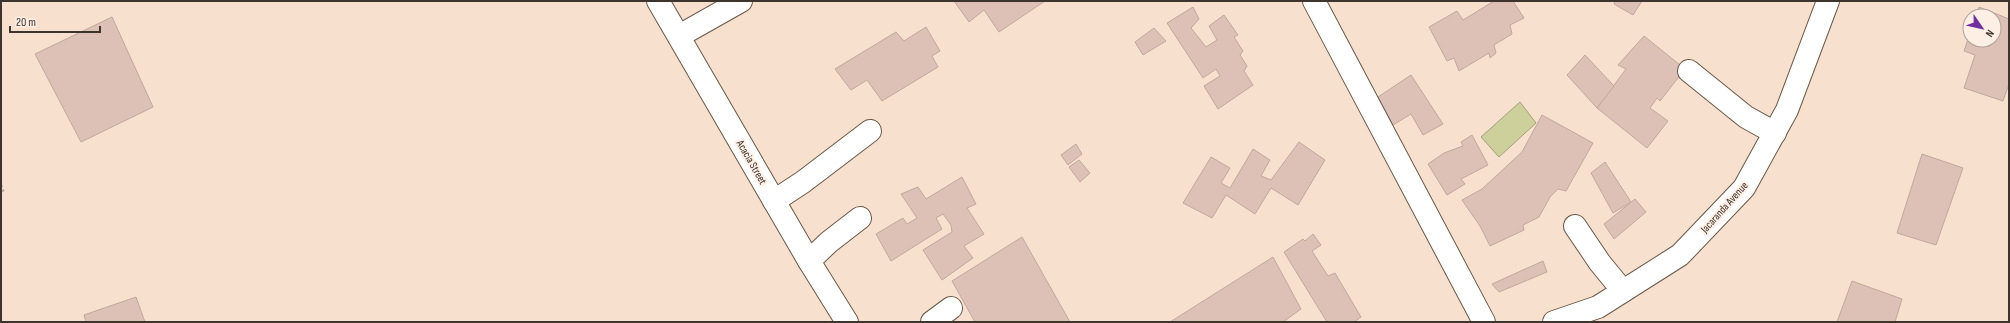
<svg xmlns="http://www.w3.org/2000/svg" width="2010" height="323" font-family="'Sofia Sans Condensed',sans-serif">
<style>
.water{fill:#ced09b;stroke:#a2a17a}
.building{fill:#ddc0b6;stroke:#c3a79d}
.lines{fill:none;stroke-linecap:round;stroke-linejoin:round}
.street-casing{stroke:#6a5847;stroke-width:24}
.secondary-casing{stroke:#6a5847;stroke-width:24}
.path{stroke:#b8a596;stroke-width:2.5;stroke-dasharray:2 3;stroke-linecap:butt}
.street{stroke:#fff;stroke-width:22}
.secondary{stroke:#fff;stroke-width:22}
.labels{text-anchor:middle;stroke-width:4;stroke-linejoin:round;paint-order:stroke}
.street-label{font-size:11px;fill:#3d342d;stroke:#fdefe4}
</style>
<rect width="100%" height="100%" fill="#f7e0cd"/>
<path class="water" d="M 1520,102 L 1536,123 L 1499,157 L 1481,137 Z"/>
<g class="building">
<path d="M 954,1 L 1045,1 L 999,32 L 984,10 L 969,22 Z"/>
<path d="M 1494,1 L 1513,1 L 1524,18 L 1510,25 L 1512,34 L 1494,45 L 1496,53 L 1490,58 L 1489,53 L 1459,71 L 1454,58 L 1447,61 L 1429,27 L 1457,11 L 1463,20 Z"/>
<path d="M 1615,1 L 1642,1 L 1633,15 L 1614,4 Z"/>
<path d="M 1193,7 L 1199,19 L 1191,28 L 1206,47 L 1217,40 L 1209,26 L 1224,15 L 1238,35 L 1234,37 L 1243,51 L 1240,55 L 1247,66 L 1244,71 L 1253,85 L 1218,109 L 1204,86 L 1220,76 L 1216,69 L 1203,78 L 1167,23 Z"/>
<path d="M 1979,7 L 2009,19 L 2009,84 L 2003,101 L 1964,88 L 1975,55 L 1964,51 L 1970,33 L 1970,40 L 1994,40 L 1994,16 L 1976,16 Z"/>
<path d="M 112,17 L 153,107 L 81,142 L 35,54 Z"/>
<path d="M 926,27 L 940,51 L 932,56 L 938,67 L 882,101 L 867,80 L 851,90 L 835,69 L 896,32 L 904,41 Z"/>
<path d="M 1154,28 L 1166,41 L 1143,55 L 1135,42 Z"/>
<path d="M 1644,36 L 1685,69 L 1660,101 L 1657,98 L 1650,108 L 1668,121 L 1647,148 L 1597,108 L 1626,69 L 1618,65 Z"/>
<path d="M 1585,55 L 1614,86 L 1597,108 L 1567,75 Z"/>
<path d="M 1411,75 L 1443,124 L 1423,135 L 1411,114 L 1393,125 L 1378,97 Z"/>
<path d="M 1542,115 L 1593,143 L 1566,191 L 1558,189 L 1550,197 L 1539,217 L 1523,225 L 1524,230 L 1490,246 L 1480,226 L 1462,200 L 1482,189 L 1522,152 Z"/>
<path d="M 1472,135 L 1488,165 L 1461,179 L 1465,184 L 1447,195 L 1428,164 L 1444,153 L 1463,146 L 1461,142 Z"/>
<path d="M 1299,142 L 1325,160 L 1298,205 L 1271,188 L 1255,214 L 1226,195 L 1212,218 L 1183,203 L 1211,157 L 1230,168 L 1221,183 L 1230,188 L 1253,149 L 1270,160 L 1261,176 L 1271,180 Z"/>
<path d="M 1076,144 L 1082,154 L 1068,165 L 1061,155 Z"/>
<path d="M 1922,154 L 1963,168 L 1936,245 L 1897,233 Z"/>
<path d="M 1079,160 L 1090,173 L 1080,182 L 1069,167 Z"/>
<path d="M 1605,162 L 1631,202 L 1613,213 L 1591,173 Z"/>
<path d="M 962,177 L 976,204 L 967,208 L 984,234 L 964,246 L 973,258 L 942,280 L 923,250 L 952,232 L 951,225 L 943,214 L 936,218 L 942,229 L 891,261 L 876,234 L 903,218 L 907,224 L 917,218 L 901,194 L 918,187 L 926,199 Z"/>
<path d="M 1635,199 L 1646,212 L 1614,239 L 1604,224 Z"/>
<path d="M 1313,234 L 1321,245 L 1312,251 L 1328,276 L 1335,273 L 1361,317 L 1354,322 L 1327,322 L 1284,252 L 1303,239 L 1305,241 Z"/>
<path d="M 1022,237 L 1070,322 L 975,322 L 952,281 Z"/>
<path d="M 1273,257 L 1301,309 L 1283,322 L 1170,322 Z"/>
<path d="M 1543,261 L 1547,272 L 1499,292 L 1492,284 Z"/>
<path d="M 1852,281 L 1902,299 L 1895,322 L 1837,322 Z"/>
<path d="M 136,297 L 145,322 L 86,322 L 84,315 Z"/>
</g>
<g class="lines">
<defs>
<g id="street">
<path d="M 658,1 L 809,261 L 847,322"/>
<path d="M 1314,1 L 1484,322"/>
<path d="M 679,36 L 741,1"/>
<path d="M 1689,71 L 1746,117 L 1775,133"/>
<path d="M 774,201 L 803,182 L 870,131"/>
<path d="M 1575,226 L 1600,263 L 1623,291"/>
<path d="M 809,261 L 829,242 L 860,218"/>
<path d="M 932,322 L 951,308"/>
</g>
<path id="secondary" d="M 1554,322 L 1598,307 L 1680,255 L 1744,188 L 1787,110 L 1828,1"/>
</defs>
<use href="#street" class="street-casing"/>
<use href="#secondary" class="secondary-casing"/>
<path class="path" d="M 1,185 L 4,193"/>
<use href="#street" class="street"/>
<use href="#secondary" class="secondary"/>
</g>
<g class="labels">
<g class="street-label">
<text transform="translate(752 162) rotate(60)" y="4">Acacia Street</text>
<text transform="translate(1724 207) rotate(-48)" y="4">Jacaranda Avenue</text>
</g>
</g>
<rect width="2010" height="323" fill="none" stroke="#3d342d" stroke-width="4"/>
<g transform="translate(1982 28) rotate(124)"><circle r="19" fill="#fdefe4" stroke="#b0a49b"/>
<path d="M0-3L7 15L0 10L-7 15Z" fill="#732ea2"/>
<text y="-6" font-size="11" font-weight="bold" text-anchor="middle" fill="#3d342d">N</text>
</g>
<path d="M10 26v6h90v-6" fill="none" stroke="#3d342d" stroke-width="2"/>
<text x="16" y="26" font-size="12" fill="#3d342d" stroke="#fdefe4" stroke-width="3" paint-order="stroke">20 m</text>
</svg>
